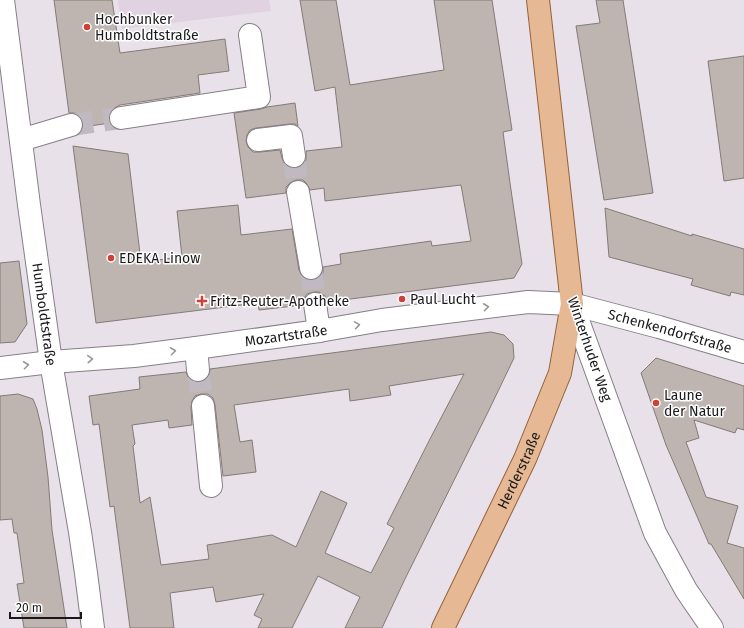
<svg xmlns="http://www.w3.org/2000/svg" width="744" height="628" font-family="'Fira Sans',sans-serif">
<style>
.built{fill:#e0d2e1}
.building{fill:#bfb5b0;stroke:#847a75;fill-rule:evenodd}
.lines{fill:none;stroke-linecap:round;stroke-linejoin:round}
.minor-tunnel{stroke:#c0b9c1;stroke-width:22;stroke-dasharray:22 11;stroke-linecap:butt}
.minor-casing{stroke:#867f86;stroke-width:24}
.major-casing{stroke:#94613a;stroke-width:24}
.minor{stroke:#fff;stroke-width:22}
.major{stroke:#e6b893;stroke-width:22}
.oneway{stroke:#989798}
.poi-dot{fill:#cf403a;stroke:#fff;stroke-width:1.5}
.labels{text-anchor:middle;stroke-width:3;stroke-linejoin:round;paint-order:stroke}
.poi-label{font-size:14px;fill:#1a181b;stroke:#fff;text-anchor:start}
.street-label{font-size:14px;fill:#1a181b;stroke:#fff}
</style>
<rect width="100%" height="100%" fill="#e9e1ea"/>
<path class="built" d="M 118,0 L 269,0 L 271,11 L 122,29 Z"/>
<g class="building">
<path d="M 54,0 L 112,0 L 120,53 L 225,39 L 229,71 L 198,75 L 200,93 L 120,105 L 113,109 L 110,113 L 109,119 L 110,123 L 83,127 L 83,122 L 80,116 L 74,113 L 69,113 Z"/>
<path d="M 300,0 L 336,0 L 350,85 L 444,70 L 434,0 L 492,0 L 512,130 L 503,132 L 511,190 L 522,264 L 514,278 L 327,302 L 325,296 L 319,292 L 314,292 L 307,294 L 303,300 L 303,305 L 259,310 L 258,303 L 96,323 L 73,146 L 128,154 L 141,262 L 182,257 L 177,211 L 238,205 L 241,235 L 292,229 L 299,270 L 302,276 L 307,280 L 313,280 L 319,278 L 323,273 L 323,267 L 341,264 L 340,254 L 431,241 L 432,246 L 471,241 L 461,185 L 325,201 L 324,188 L 310,190 L 307,184 L 303,180 L 296,180 L 290,183 L 286,187 L 286,193 L 246,198 L 234,113 L 261,109 L 267,107 L 295,103 L 298,126 L 295,124 L 290,124 L 256,128 L 250,130 L 247,135 L 246,141 L 248,147 L 253,152 L 260,152 L 280,150 L 282,158 L 284,163 L 290,168 L 296,168 L 302,166 L 306,160 L 306,151 L 342,147 L 335,87 L 315,91 Z"/>
<path d="M 596,0 L 623,0 L 653,193 L 604,200 L 576,26 L 600,23 Z"/>
<path d="M 744,56 L 744,178 L 724,181 L 708,61 Z"/>
<path d="M 605,208 L 692,236 L 692,234 L 744,249 L 744,295 L 731,292 L 730,296 L 691,285 L 693,279 L 609,257 Z"/>
<path d="M 19,261 L 27,324 L 15,342 L 0,343 L 0,263 Z"/>
<path d="M 491,332 L 504,335 L 513,344 L 514,358 L 488,412 L 404,581 L 382,628 L 345,628 L 360,597 L 318,576 L 292,628 L 258,628 L 262,619 L 254,615 L 264,594 L 216,602 L 213,587 L 170,593 L 174,628 L 130,628 L 114,506 L 110,507 L 99,424 L 93,425 L 89,396 L 140,389 L 139,377 L 186,372 L 188,377 L 192,381 L 200,382 L 205,380 L 209,376 L 210,369 ZM 464,374 L 431,437 L 387,524 L 394,528 L 371,573 L 325,553 L 347,503 L 321,491 L 296,547 L 272,535 L 207,545 L 209,559 L 161,565 L 150,497 L 140,503 L 133,446 L 135,444 L 132,425 L 168,420 L 169,428 L 192,425 L 191,407 L 192,401 L 195,396 L 201,394 L 208,394 L 213,398 L 215,405 L 223,476 L 256,472 L 252,440 L 240,442 L 234,405 L 349,389 L 350,401 L 391,395 L 389,386 Z"/>
<path d="M 656,358 L 744,386 L 744,430 L 737,428 L 735,433 L 694,420 L 699,438 L 686,442 L 706,497 L 738,506 L 727,543 L 744,548 L 744,599 L 711,544 L 709,544 L 666,445 L 641,373 Z"/>
<path d="M 18,394 L 33,399 L 37,409 L 42,430 L 48,477 L 52,530 L 67,628 L 24,628 L 17,584 L 24,583 L 17,533 L 14,533 L 12,519 L 0,520 L 0,396 Z"/>
</g>
<g class="lines">
<g class="minor-tunnel">
<path d="M 71,125 L 121,118"/>
<path d="M 294,156 L 298,192"/>
<path d="M 311,268 L 315,304"/>
<path d="M 198,370 L 203,406"/>
</g>
<defs>
<g id="minor">
<path id="s1" d="M 3,0 L 29,205 L 51,362 L 80,532 L 86,573 L 93,628"/>
<path d="M 121,118 L 259,97 L 250,35"/>
<path d="M 21,140 L 71,125"/>
<path d="M 258,140 L 291,136 L 294,156"/>
<path d="M 298,192 L 311,268"/>
<path d="M 315,304 L 319,331"/>
<path d="M 572,304 L 655,533 L 686,590 L 712,628"/>
<path d="M 196,348 L 198,370"/>
<path id="s2" d="M 0,368 L 51,362 L 134,356 L 196,348 L 319,331 L 382,320 L 528,302 L 572,304 L 659,327 L 744,352"/>
<path d="M 203,406 L 211,486"/>
</g>
<g id="major">
<path id="s3" d="M 443,628 L 525,459 L 560,373 L 572,304 L 538,0"/>
</g>
</defs>
<use href="#minor" class="minor-casing"/>
<use href="#major" class="major-casing"/>
<use href="#minor" class="minor"/>
<use href="#major" class="major"/>
</g>
<defs><path id="oneway-chevron" d="M-2-3.5L2.5 0L-2 3.5" fill="none" stroke-width="1.6" stroke-linecap="round" stroke-linejoin="round"/></defs>
<g class="oneway">
<use href="#oneway-chevron" transform="translate(486 307) rotate(-7)"/>
<use href="#oneway-chevron" transform="translate(357 325) rotate(-9)"/>
<use href="#oneway-chevron" transform="translate(173 351) rotate(-7)"/>
<use href="#oneway-chevron" transform="translate(90 359) rotate(-4)"/>
<use href="#oneway-chevron" transform="translate(26 365) rotate(-7)"/>
</g>
<g class="poi-dot">
<circle cx="87" cy="27" r="4"/>
<circle cx="111" cy="258" r="4"/>
<circle cx="402" cy="299" r="4"/>
<path d="M200 295h4v4h4v4h-4v4h-4v-4h-4v-4h4z"/>
<circle cx="656" cy="403" r="4"/>
</g>
<g class="labels">
<g class="poi-label">
<text x="95" y="24">Hochbunker<tspan x="95" dy="16">Humboldtstraße</tspan></text>
<text x="119" y="263">EDEKA Linow</text>
<text x="410" y="304">Paul Lucht</text>
<text x="210" y="306">Fritz-Reuter-Apotheke</text>
<text x="664" y="400">Laune<tspan x="664" dy="16">der Natur</tspan></text>
</g>
<g class="street-label">
<text dy="5" stroke="none"><textPath href="#s1" startOffset="317">Humboldtstraße</textPath></text>
<text dy="5" stroke="none"><textPath href="#s2" startOffset="678">Schenkendorfstraße</textPath></text>
<text dy="5" stroke="none"><textPath href="#s2" startOffset="288">Mozartstraße</textPath></text>
<text transform="translate(590 349) rotate(71)" y="5">Winterhuder Weg</text>
<text dy="5" stroke="none"><textPath href="#s3" startOffset="175">Herderstraße</textPath></text>
</g>
</g>
<path d="M10 612v6h71v-6" fill="none" stroke="#1a181b" stroke-width="2"/>
<text x="16" y="612" font-size="12" fill="#1a181b" stroke="#ffffff" stroke-width="3" paint-order="stroke">20 m</text>
</svg>
